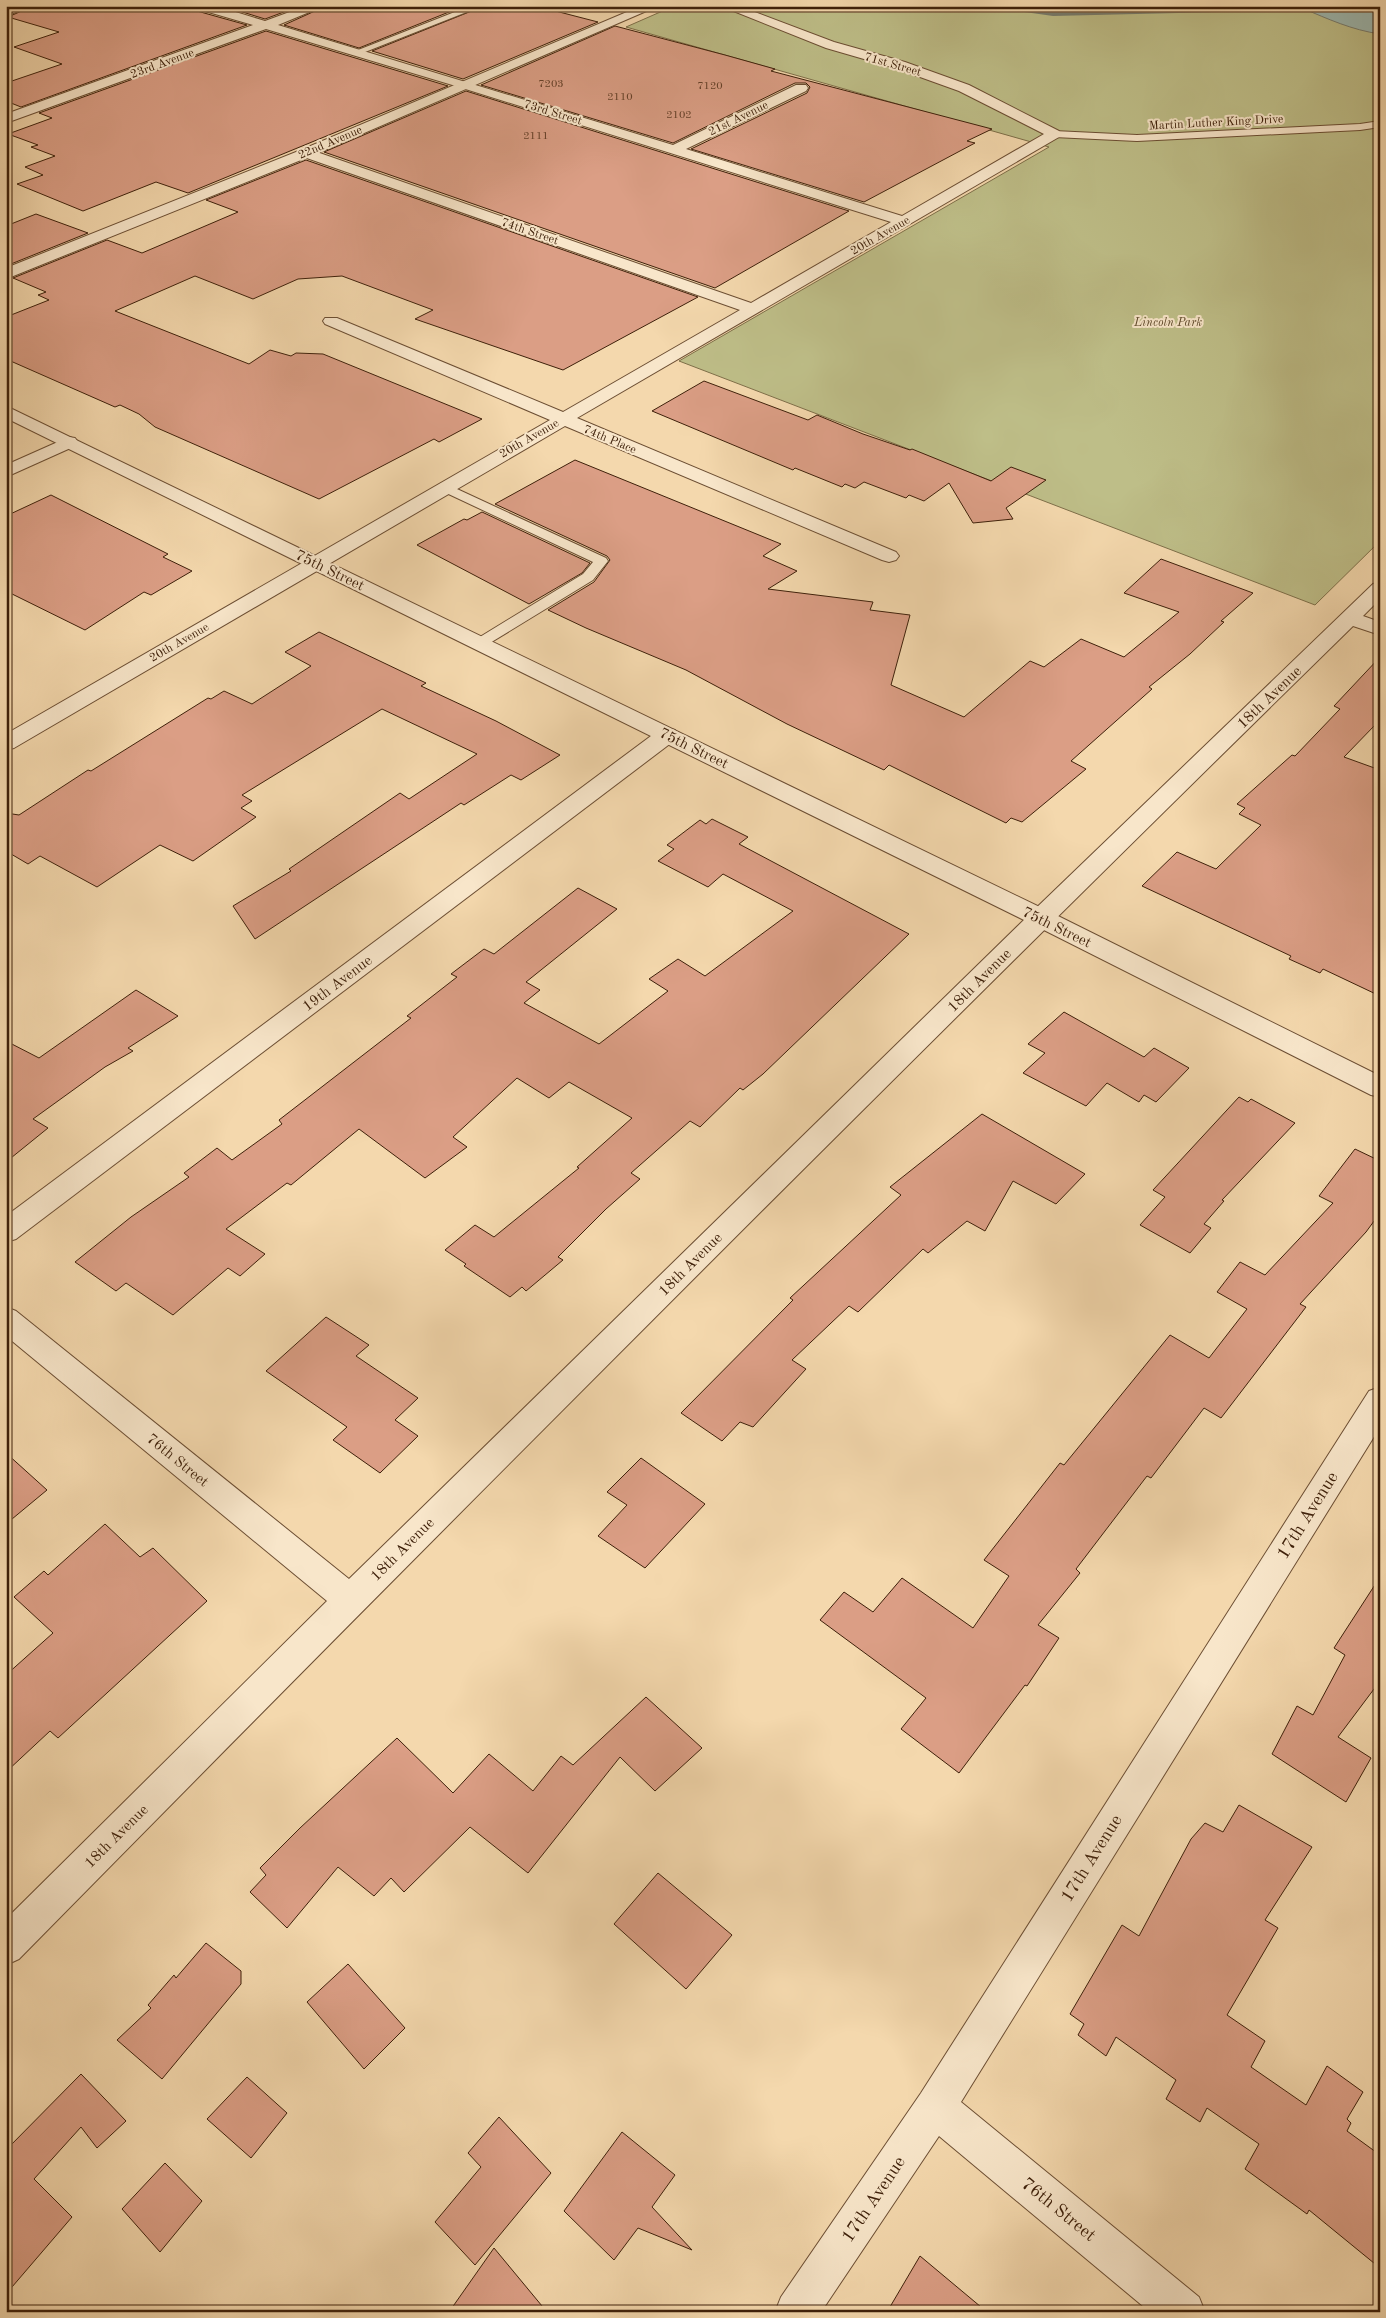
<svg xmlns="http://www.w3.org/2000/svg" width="1386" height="2318" font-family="'Old Standard TT',serif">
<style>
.green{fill:#bebe88;stroke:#7e6f49}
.water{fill:#9db9b1;stroke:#777c6e}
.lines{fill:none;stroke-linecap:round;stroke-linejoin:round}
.stream{fill:#777c6e;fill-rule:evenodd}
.building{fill:#db9e85;stroke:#3e200a}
.service-casing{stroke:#6c4e33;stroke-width:2}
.minor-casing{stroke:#6c4e33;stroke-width:2}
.tertiary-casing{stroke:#6c4e33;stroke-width:2}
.service{fill:#f8e6ca;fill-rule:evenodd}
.minor{fill:#f8e6ca;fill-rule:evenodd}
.tertiary{fill:#f8e6ca;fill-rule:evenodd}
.labels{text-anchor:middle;stroke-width:4;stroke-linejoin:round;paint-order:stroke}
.far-number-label{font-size:11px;fill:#654029}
.far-street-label{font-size:12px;fill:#3e200a;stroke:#f8e6ca}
.far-park-label{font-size:12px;font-style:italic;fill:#5e482a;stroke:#f8e6ca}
.street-label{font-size:15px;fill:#3e200a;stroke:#f8e6ca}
.near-street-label{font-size:18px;fill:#3e200a;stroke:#f8e6ca}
</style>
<rect width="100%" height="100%" fill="#f4d8ad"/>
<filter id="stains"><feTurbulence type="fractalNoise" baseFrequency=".004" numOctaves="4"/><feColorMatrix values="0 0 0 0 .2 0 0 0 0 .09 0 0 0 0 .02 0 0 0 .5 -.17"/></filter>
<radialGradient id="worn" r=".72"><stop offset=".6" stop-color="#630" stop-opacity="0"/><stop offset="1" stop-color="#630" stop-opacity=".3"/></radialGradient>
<path class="green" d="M 674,6 L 1380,6 L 1380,541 L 1315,605 L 679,361 L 1049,147 L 626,27 Z"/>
<path class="water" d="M 1304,6 L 1380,6 L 1380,34 C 1352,30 1328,19 1302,8 Z"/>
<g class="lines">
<path class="stream" d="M 981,6 L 1000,6 L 1053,12 L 1302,6 L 1305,8 L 1302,10 L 1053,16 Z"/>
</g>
<g class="building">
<path d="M 33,6 L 194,6 L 197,11 L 247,25 L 21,107 L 6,101 L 6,83 L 62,64 L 14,47 L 59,32 L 8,17 Z"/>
<path d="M 223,6 L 300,6 L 265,19 Z"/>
<path d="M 326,6 L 464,6 L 359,48 L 284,25 Z"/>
<path d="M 484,6 L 536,6 L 598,22 L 463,79 L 372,51 Z"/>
<path d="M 615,26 L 725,55 L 775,69 L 771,71 L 992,129 L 967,141 L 975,143 L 864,202 L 691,149 L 807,93 L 810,87 L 806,83 L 795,83 L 673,143 L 481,85 Z"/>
<path d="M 266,31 L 448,86 L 188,193 L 156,182 L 83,211 L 17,184 L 43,175 L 25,167 L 55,156 L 31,147 L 38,145 L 8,134 L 52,118 L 39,113 Z"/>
<path d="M 466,91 L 849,211 L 715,288 L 324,152 Z"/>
<path d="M 306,160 L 698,297 L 563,370 L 415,319 L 433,310 L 342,276 L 298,279 L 253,299 L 195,276 L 115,311 L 249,364 L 270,350 L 291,356 L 296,353 L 323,354 L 482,419 L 439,442 L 434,439 L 319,499 L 155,427 L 139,414 L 120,405 L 115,407 L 6,359 L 6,317 L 49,300 L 38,295 L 46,292 L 13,278 L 107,240 L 142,253 L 238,212 L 206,200 Z"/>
<path d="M 36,214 L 88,233 L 6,266 L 6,226 Z"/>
<path d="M 704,381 L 808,420 L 817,415 L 863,434 L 910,450 L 912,449 L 991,481 L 1011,467 L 1046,480 L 1006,508 L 1013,519 L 973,523 L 949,483 L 924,501 L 909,495 L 906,498 L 864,482 L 855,488 L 845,484 L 842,487 L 795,468 L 793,470 L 652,411 Z"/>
<path d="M 575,460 L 781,544 L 763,556 L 797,571 L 768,589 L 873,602 L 870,610 L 910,615 L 891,685 L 964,717 L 1030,661 L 1044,667 L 1081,639 L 1124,657 L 1179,612 L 1124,593 L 1161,559 L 1253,593 L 1221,621 L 1224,622 L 1190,654 L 1149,687 L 1152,689 L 1071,761 L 1086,769 L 1022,822 L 1011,818 L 1006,823 L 889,765 L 884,770 L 787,724 L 686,670 L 586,628 L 548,610 L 594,582 L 610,560 L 607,556 L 495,504 Z"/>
<path d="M 51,495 L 168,554 L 163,557 L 192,571 L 151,595 L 144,592 L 85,630 L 6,591 L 6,516 Z"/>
<path d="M 482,512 L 590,563 L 582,573 L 529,604 L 417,545 L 464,519 L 467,520 Z"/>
<path d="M 319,632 L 426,683 L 421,686 L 496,721 L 560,755 L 521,780 L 511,775 L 464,805 L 461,803 L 255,939 L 233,906 L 291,871 L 289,869 L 400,793 L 409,799 L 477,754 L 382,709 L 242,795 L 252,801 L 241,808 L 256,817 L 193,861 L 160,845 L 97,887 L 40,856 L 28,864 L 6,851 L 6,813 L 19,815 L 88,770 L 91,771 L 208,698 L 211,699 L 224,691 L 252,704 L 311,666 L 285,652 Z"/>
<path d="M 1380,657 L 1380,726 L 1376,724 L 1344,757 L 1380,770 L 1380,996 L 1323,969 L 1320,973 L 1289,959 L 1291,956 L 1142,886 L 1177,852 L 1216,869 L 1261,825 L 1239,814 L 1245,808 L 1237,804 L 1292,755 L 1295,756 L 1340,709 L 1334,706 Z"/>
<path d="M 712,819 L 748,837 L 739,844 L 909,934 L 763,1074 L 743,1090 L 740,1088 L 700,1127 L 690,1121 L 631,1173 L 640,1179 L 606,1209 L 558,1257 L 563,1260 L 526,1291 L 522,1287 L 510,1297 L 464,1266 L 466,1264 L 445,1250 L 475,1225 L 494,1237 L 579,1168 L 577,1167 L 632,1118 L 569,1082 L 549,1098 L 517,1078 L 453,1137 L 467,1147 L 425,1178 L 359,1129 L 291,1185 L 287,1183 L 226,1229 L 265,1254 L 240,1276 L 228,1268 L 173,1315 L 126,1283 L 116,1291 L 75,1262 L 131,1217 L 189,1177 L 184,1173 L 217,1148 L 232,1160 L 282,1124 L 279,1120 L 411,1018 L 407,1016 L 457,977 L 451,974 L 484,949 L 494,954 L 578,888 L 617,909 L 526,982 L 540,990 L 524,1003 L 599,1044 L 668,991 L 649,979 L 678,959 L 705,976 L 793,911 L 723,874 L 708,887 L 658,861 L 674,849 L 667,845 L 700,820 L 706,824 Z"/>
<path d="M 136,990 L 178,1016 L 128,1048 L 133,1051 L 105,1067 L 33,1119 L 48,1128 L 6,1162 L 6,1041 L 39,1058 Z"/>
<path d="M 1064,1012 L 1144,1057 L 1154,1048 L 1189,1068 L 1156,1102 L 1144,1095 L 1139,1102 L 1107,1083 L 1086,1106 L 1023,1073 L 1045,1053 L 1028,1044 Z"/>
<path d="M 1239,1097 L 1248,1102 L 1251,1099 L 1295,1123 L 1222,1200 L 1224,1201 L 1204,1224 L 1211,1228 L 1190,1253 L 1140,1225 L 1165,1197 L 1153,1190 Z"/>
<path d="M 982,1114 L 1085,1174 L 1056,1204 L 1013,1181 L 985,1231 L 967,1221 L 928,1253 L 923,1249 L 858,1312 L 849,1306 L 792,1360 L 806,1369 L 753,1427 L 740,1422 L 722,1441 L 681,1413 L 793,1300 L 790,1298 L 901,1195 L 890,1187 Z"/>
<path d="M 1355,1149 L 1380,1161 L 1380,1213 L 1366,1232 L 1300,1304 L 1306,1307 L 1221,1418 L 1204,1408 L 1151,1478 L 1147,1476 L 1076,1569 L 1080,1573 L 1038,1625 L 1059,1638 L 1027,1686 L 1025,1685 L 959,1773 L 901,1729 L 926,1698 L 820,1620 L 844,1592 L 873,1612 L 902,1578 L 973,1628 L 1009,1576 L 984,1560 L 1060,1463 L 1064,1465 L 1170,1335 L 1209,1358 L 1247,1309 L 1217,1292 L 1240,1262 L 1265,1275 L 1333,1203 L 1319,1196 Z"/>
<path d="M 326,1317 L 369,1345 L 356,1356 L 418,1398 L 395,1420 L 418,1436 L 380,1473 L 333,1440 L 347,1427 L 266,1371 Z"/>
<path d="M 6,1453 L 47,1490 L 6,1524 Z"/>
<path d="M 641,1458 L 705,1504 L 645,1568 L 598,1536 L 627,1505 L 607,1492 Z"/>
<path d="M 105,1524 L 140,1557 L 153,1548 L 207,1601 L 58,1738 L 50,1731 L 6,1772 L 6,1675 L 53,1633 L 14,1597 L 44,1571 L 48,1575 Z"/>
<path d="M 1380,1577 L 1380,1681 L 1338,1737 L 1371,1758 L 1346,1802 L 1272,1754 L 1297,1706 L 1313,1715 L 1345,1655 L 1334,1648 Z"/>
<path d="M 646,1697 L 702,1748 L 655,1791 L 620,1757 L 528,1873 L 470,1827 L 404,1892 L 391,1878 L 374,1896 L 338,1867 L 287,1928 L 250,1892 L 266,1875 L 260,1868 L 300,1828 L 397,1738 L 453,1793 L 489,1754 L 533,1791 L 561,1756 L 573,1765 Z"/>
<path d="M 1239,1805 L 1312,1847 L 1265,1920 L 1278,1928 L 1227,2015 L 1265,2041 L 1251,2067 L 1306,2105 L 1327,2066 L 1363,2092 L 1347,2119 L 1351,2123 L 1347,2131 L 1380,2155 L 1380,2268 L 1309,2210 L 1307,2214 L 1245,2169 L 1259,2144 L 1207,2108 L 1200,2122 L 1166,2099 L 1176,2080 L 1116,2037 L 1106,2056 L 1078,2035 L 1084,2024 L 1070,2014 L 1122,1925 L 1139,1936 L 1191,1839 L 1205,1823 L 1223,1832 Z"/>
<path d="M 658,1873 L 732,1935 L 686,1989 L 614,1924 Z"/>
<path d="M 206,1943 L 241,1971 L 241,1984 L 162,2079 L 117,2040 L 151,2008 L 148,2005 L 174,1975 L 176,1978 Z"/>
<path d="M 348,1964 L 405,2028 L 364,2069 L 307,2002 Z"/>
<path d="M 81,2074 L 126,2121 L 97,2148 L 81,2127 L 34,2179 L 72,2217 L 6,2294 L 6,2150 Z"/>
<path d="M 247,2077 L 287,2113 L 251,2158 L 207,2119 Z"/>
<path d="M 499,2117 L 551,2173 L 475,2265 L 435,2222 L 481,2167 L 468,2153 Z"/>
<path d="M 622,2132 L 675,2175 L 652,2207 L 692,2250 L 638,2228 L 614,2260 L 564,2211 Z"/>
<path d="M 165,2163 L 202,2201 L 160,2252 L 122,2209 Z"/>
<path d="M 494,2248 L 547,2312 L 449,2312 Z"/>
<path d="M 920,2256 L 987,2312 L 887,2312 Z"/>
</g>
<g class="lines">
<defs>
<g id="service">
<path d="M 470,6 L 482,6 L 360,54 L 353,52 Z"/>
<path d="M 1380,121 L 1380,127 L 1360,130 L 1137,141 L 1054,137 L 1049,134 L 1054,131 L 1137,135 L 1360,124 Z"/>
<path d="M 444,483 L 606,558 L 608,561 L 593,580 L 485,646 L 475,646 L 473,643 L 475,640 L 583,574 L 593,562 L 440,490 L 438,487 L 440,484 Z"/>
</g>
<g id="minor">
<path d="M 12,6 L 31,6 L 6,16 L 6,8 Z"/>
<path d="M 196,6 L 216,6 L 265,21 L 306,6 L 324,6 L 278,25 L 673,145 L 796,85 L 806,85 L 808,88 L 806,91 L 686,149 L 902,216 L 1044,134 L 959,91 L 895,68 L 826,48 L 721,6 L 739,6 L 834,42 L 905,62 L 969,85 L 1059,131 L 1061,134 L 1059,137 L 577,418 L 896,552 L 899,556 L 896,560 L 889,562 L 882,560 L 565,426 L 14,748 L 6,750 L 6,734 L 550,420 L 325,324 L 323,321 L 325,318 L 337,318 L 563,412 L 740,310 L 301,156 L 299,153 L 301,150 L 311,150 L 751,303 L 891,222 L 459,87 L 266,29 L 6,123 L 6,114 L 253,25 L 198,9 Z"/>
<path d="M 69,437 L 75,438 L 78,442 L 75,446 L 6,477 L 6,465 Z"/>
<path d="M 1380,582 L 1380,599 L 1363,616 L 1380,622 L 1380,635 L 1353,626 C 904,1066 460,1511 19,1959 L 6,1965 L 6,1919 L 327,1601 L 6,1336 L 6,1307 L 16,1311 L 349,1579 L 1032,912 L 1373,584 Z"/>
<path d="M 667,728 L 675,730 L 678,735 L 675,740 L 16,1239 L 6,1242 L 6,1216 L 659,730 Z"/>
<path d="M 1380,1387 L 1380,1427 L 961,2102 L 1199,2297 L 1205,2312 L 1150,2312 L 939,2136 L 821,2312 L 775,2312 L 781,2297 L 921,2093 L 1369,1391 Z"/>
</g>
<g id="tertiary">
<path d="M 641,6 L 658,6 L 311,156 L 6,279 L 6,268 L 301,150 Z"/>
<path d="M 6,406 L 1050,912 L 1380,1076 L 1380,1097 L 1371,1095 L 1032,924 L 6,418 Z"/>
</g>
</defs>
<use href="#service" class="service-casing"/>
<use href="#minor" class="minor-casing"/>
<use href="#tertiary" class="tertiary-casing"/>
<use href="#service" class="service"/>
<use href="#minor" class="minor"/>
<use href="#tertiary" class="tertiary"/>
</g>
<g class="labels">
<g class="far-number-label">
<text x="551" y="87">7203</text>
<text x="710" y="89">7120</text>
<text x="620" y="100">2110</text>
<text x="679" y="118">2102</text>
<text x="536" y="139">2111</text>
</g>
<g class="far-street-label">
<text transform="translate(162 63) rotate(-20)" y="4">23rd Avenue</text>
<text transform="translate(893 64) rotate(16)" y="4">71st Street</text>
<text transform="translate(553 112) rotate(17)" y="4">73rd Street</text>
<text transform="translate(738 118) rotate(-26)" y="4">21st Avenue</text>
<text transform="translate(1216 122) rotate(-3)" y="4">Martin Luther King Drive</text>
<text transform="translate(330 142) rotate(-23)" y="4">22nd Avenue</text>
<text transform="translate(530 231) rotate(19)" y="4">74th Street</text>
<text transform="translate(880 235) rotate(-30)" y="4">20th Avenue</text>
<text transform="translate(529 438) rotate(-30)" y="4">20th Avenue</text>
<text transform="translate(610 439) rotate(23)" y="4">74th Place</text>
<text transform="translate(179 642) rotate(-30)" y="4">20th Avenue</text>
</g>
<g class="far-park-label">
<text x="1168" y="326">Lincoln Park</text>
</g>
<g class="street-label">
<text transform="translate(330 570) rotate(26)" y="5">75th Street</text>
<text transform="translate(1269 697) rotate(-44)" y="5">18th Avenue</text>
<text transform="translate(694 748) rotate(26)" y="5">75th Street</text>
<text transform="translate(1057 927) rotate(26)" y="5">75th Street</text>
<text transform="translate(979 980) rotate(-45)" y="5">18th Avenue</text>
<text transform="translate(337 983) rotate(-37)" y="5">19th Avenue</text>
<text transform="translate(690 1264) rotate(-45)" y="5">18th Avenue</text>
<text transform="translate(178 1460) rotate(39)" y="5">76th Street</text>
<text transform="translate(402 1549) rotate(-45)" y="5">18th Avenue</text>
<text transform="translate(116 1836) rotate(-45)" y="5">18th Avenue</text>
</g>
<g class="near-street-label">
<text transform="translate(1307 1515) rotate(-58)" y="6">17th Avenue</text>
<text transform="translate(1091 1858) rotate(-58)" y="6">17th Avenue</text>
<text transform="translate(873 2199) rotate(-56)" y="6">17th Avenue</text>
<text transform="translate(1059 2209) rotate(39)" y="6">76th Street</text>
</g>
</g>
<rect width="1386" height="2318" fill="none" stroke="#f4d8ad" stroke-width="25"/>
<rect x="8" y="8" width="1371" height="2303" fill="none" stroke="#3e200a" stroke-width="2.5"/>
<rect x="12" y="12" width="1361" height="2293" fill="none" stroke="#3e200a"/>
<rect width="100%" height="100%" filter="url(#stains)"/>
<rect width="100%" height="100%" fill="url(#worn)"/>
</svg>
